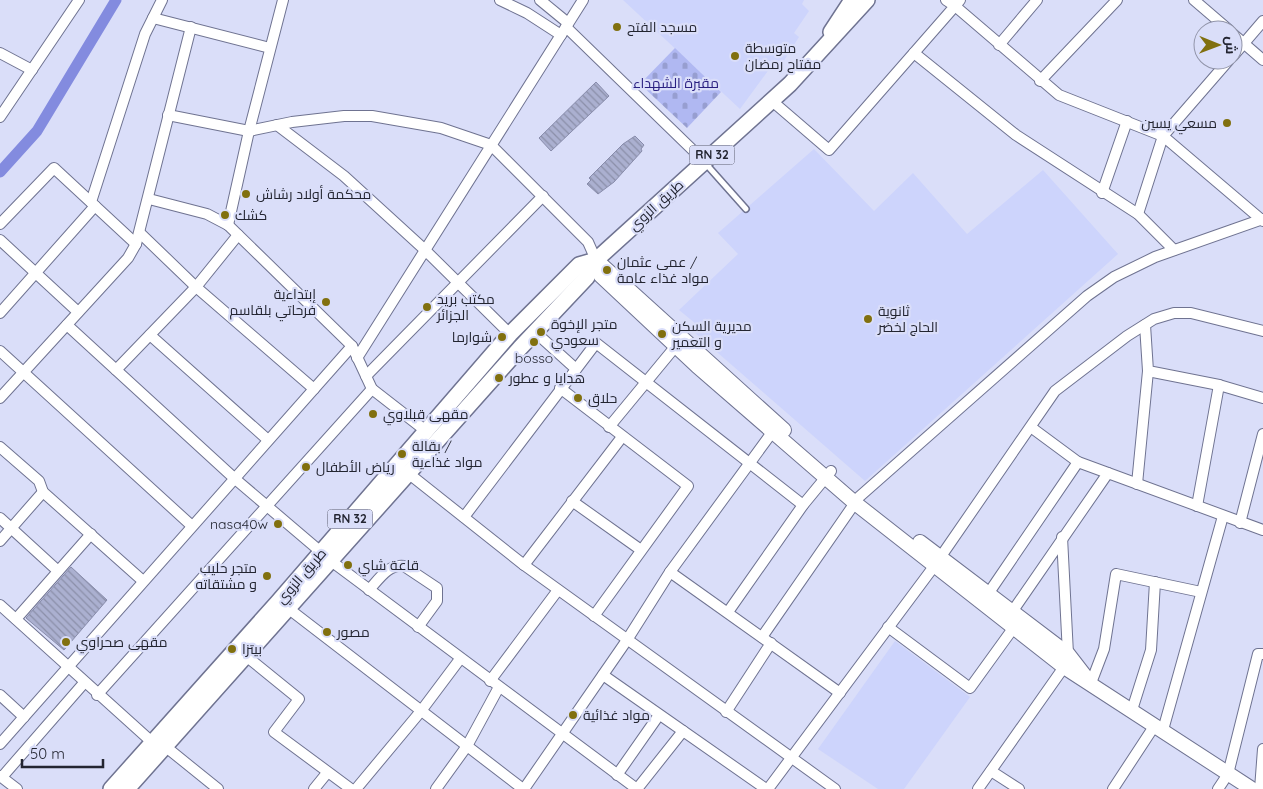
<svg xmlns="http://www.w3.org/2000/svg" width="1263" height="789" font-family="Quicksand,Cairo,sans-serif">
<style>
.built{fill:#cdd4fc}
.cemetery{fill:url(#cemetery-stones)}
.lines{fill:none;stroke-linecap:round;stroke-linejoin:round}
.canal{stroke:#838bdf;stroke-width:11}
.building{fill:url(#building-back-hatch);stroke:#888cab}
.lane-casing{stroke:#6f7391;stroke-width:8}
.street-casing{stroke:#6f7391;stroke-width:12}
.secondary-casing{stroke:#6f7391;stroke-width:16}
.primary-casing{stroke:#6f7391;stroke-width:18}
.lane{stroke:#fff;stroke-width:5}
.street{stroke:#fff;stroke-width:10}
.secondary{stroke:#fff;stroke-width:14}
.primary{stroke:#fff;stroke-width:15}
.poi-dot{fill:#81700f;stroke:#dadef9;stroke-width:2}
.labels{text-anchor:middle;stroke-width:4.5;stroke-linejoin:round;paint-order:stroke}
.shield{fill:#dadef9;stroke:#5a5c6d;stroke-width:1}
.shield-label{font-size:12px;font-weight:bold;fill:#232531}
.poi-label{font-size:14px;fill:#232531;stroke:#dadef9;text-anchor:start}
.park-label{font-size:14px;fill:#2a2081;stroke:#dadef9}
.street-label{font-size:14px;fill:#232531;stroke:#dadef9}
</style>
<defs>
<pattern id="cemetery-stones" width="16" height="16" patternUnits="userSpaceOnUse" patternTransform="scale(1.25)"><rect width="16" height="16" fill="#b0b8f2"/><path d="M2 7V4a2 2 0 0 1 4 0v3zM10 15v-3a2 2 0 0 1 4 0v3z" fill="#979ed0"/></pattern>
<pattern id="building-back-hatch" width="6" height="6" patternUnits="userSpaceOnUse" patternTransform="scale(1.25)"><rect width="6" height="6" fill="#abb0d0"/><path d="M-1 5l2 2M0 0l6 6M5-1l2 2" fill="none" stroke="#8b8fa9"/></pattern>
</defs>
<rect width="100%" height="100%" fill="#dadef9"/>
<g class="built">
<path d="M 623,0 L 804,0 L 802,4 L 809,11 L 794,33 L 799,37 L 780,67 L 773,64 L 740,109 Z"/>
<path d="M 814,149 L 874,211 L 913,173 L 967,234 L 1043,170 L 1118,254 L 865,481 L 695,333 L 701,328 L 679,310 L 738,254 L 718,233 Z"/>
<path d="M 895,641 L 970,697 L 904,789 L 878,789 L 818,749 Z"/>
</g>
<path class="cemetery" d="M 675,48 L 721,92 L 687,128 L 640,84 Z"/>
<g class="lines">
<path class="canal" d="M 0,172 L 37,131 L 116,0"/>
</g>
<g class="building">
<path d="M 596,82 L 609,96 L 551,151 L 539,138 Z"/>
<path d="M 635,136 L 644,145 L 641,149 L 642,151 L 614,182 L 598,194 L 587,184 L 591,180 L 589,178 L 623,144 Z"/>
<path d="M 71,567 L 107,600 L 64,650 L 26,618 Z"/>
</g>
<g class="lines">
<defs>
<path id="lane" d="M 706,164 L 746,209"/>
<g id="street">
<path d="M 500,0 L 527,13 L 561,35"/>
<path d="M 540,0 L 568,23"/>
<path d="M 960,0 L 955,6 L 1059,95 L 1163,136 L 1229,60"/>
<path d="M 1194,0 L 1229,30"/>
<path d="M 153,18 L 270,48"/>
<path d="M 566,27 L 704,161"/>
<path d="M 1233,34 L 1263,60"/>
<path d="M 999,45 L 1037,0"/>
<path d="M 0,53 L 32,70"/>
<path d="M 914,53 L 1016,135 L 1138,214 L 1174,250"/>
<path d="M 1233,56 L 1263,21"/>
<path d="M 1040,81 L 1117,0"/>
<path d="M 772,101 L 829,150 L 955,6 L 946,0"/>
<path d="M 168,115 L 249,131 L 292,122 L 344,116 L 372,116 L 441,128 L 491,145 L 588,242 L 596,260"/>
<path d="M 0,117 L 79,0"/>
<path d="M 277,125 L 344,176 L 425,250 L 510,334"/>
<path d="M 1102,193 L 1127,121"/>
<path d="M 149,199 L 207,214 L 228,225 L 352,346 L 372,389 L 426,431"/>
<path d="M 91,202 L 145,34 L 162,0"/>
<path d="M 1138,214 L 1163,136 L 1263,221"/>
<path d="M 0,224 L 54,168 L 136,244"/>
<path d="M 228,225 L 249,131 L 283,0"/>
<path d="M 140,233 L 196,287 L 314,389"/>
<path d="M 0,240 L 78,312"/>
<path d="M 0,313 L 95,206"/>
<path d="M 67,325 L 234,478 L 321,552"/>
<path d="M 1145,325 L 1148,371 L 1219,385 L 1263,398"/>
<path d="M 535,332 L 576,369"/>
<path d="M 150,335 L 268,440"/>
<path d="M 0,351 L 192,526"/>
<path d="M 357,358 L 583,0"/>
<path d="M 116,370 L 196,287 L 238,235"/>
<path d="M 366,376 L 543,196"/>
<path d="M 560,388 L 688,486 L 594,616"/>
<path d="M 0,398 L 128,258 L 136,244 L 191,27"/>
<path d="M 609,427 L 680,341"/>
<path d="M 1032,428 L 1078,462 L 1263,530"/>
<path d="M 0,447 L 39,481 L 43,492 L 143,581"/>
<path d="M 408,473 L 524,565 L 835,789"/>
<path d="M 1137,484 L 1148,371"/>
<path d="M 572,501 L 641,550"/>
<path d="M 1197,506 L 1219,385"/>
<path d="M 464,517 L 596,343 L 803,505"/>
<path d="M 0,518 L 58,571"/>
<path d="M 1240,523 L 1263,434"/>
<path d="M 1062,537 L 1068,654"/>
<path d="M 0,541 L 43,492"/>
<path d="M 331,561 L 637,789"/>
<path d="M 524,565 L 622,437"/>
<path d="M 670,572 L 840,693"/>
<path d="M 369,590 C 379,579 388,564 404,566 L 437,588 L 437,601 L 418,627"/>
<path d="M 988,594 L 1078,462"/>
<path d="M 0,605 L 153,743 L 166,747 L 218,789"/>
<path d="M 289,609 L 523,789"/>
<path d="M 728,612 L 803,505 L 831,471"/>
<path d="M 1012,612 L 1108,473"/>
<path d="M 16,619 L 91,534"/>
<path d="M 888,627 L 970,688 L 1017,623"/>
<path d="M 762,637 L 859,497 L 1087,296 L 1114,277 L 1155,257 L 1263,219"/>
<path d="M 246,656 L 299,699 L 274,732 L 351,789"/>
<path d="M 603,675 L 766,789"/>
<path d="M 490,681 L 558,590"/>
<path d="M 1091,683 L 1104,649 L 1116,574 L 1201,592"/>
<path d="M 0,695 L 24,717"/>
<path d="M 97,695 L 372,389"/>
<path d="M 1132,710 L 1151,650 L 1155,582"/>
<path d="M 726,712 L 771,643"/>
<path d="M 1163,730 L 1223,516"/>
<path d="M 0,744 L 352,346"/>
<path d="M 991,771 L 1019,789"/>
<path d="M 617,775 L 659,715"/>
<path d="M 0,776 L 17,789"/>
<path d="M 2,777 L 84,683"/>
<path d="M 314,789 L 327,773"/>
<path d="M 356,789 L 421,711 L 460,659"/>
<path d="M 436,789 L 467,746 L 499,687"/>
<path d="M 524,789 L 627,640 L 670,572 L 776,427"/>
<path d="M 637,789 L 683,731"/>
<path d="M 768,789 L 935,565 L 1055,391 L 1127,336 L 1154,319 L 1174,313 L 1191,313 L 1263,331"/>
<path d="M 978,789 L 1064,667"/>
<path d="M 1113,789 L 1155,725"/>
<path d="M 1218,789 L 1228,774 L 1258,654 L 1263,654"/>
<path d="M 1260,789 L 1263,749"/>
</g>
<g id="secondary">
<path d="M 596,260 L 601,276 L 697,366 L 855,503 L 1064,667 L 1252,789"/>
<path d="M 596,260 L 784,430"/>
<path d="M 920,542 L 1068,654 L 1085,676"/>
</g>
<g id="primary">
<path d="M 831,32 L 852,0"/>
<path d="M 111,789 L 278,602 L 510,334 L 579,265 L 596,260"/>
<path d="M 127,789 L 520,348 L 587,277 L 596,260 L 790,84 L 867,0"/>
</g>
</defs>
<use href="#lane" class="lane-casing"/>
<use href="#street" class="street-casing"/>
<use href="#secondary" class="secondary-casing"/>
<use href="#primary" class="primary-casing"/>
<use href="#lane" class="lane"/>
<use href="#street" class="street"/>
<use href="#secondary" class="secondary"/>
<use href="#primary" class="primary"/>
</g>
<g class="poi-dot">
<circle cx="617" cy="27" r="5"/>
<circle cx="735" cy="56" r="5"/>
<circle cx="1227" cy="123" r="5"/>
<circle cx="246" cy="194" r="5"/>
<circle cx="225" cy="215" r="5"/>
<circle cx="607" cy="270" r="5"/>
<circle cx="326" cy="302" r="5"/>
<circle cx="427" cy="307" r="5"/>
<circle cx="868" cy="319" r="5"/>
<circle cx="541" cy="332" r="5"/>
<circle cx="662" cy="334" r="5"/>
<circle cx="502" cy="337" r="5"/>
<circle cx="534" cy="342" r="5"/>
<circle cx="499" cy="378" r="5"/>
<circle cx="578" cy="398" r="5"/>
<circle cx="373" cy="414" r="5"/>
<circle cx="402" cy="454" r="5"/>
<circle cx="306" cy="467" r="5"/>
<circle cx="278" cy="524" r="5"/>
<circle cx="348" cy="565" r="5"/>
<circle cx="267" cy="576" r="5"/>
<circle cx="327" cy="632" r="5"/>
<circle cx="66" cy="642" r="5"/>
<circle cx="232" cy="649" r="5"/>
<circle cx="573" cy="715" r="5"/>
</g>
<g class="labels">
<g class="shield">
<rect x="689.5" y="145.5" width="45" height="19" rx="4"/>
<rect x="327.5" y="509.5" width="45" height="19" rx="4"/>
</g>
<g class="shield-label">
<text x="712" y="159">RN 32</text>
<text x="350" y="523">RN 32</text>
</g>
<g class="poi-label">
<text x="627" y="32">مسجد الفتح</text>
<text x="745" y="53">متوسطة<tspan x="745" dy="16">مفتاح رمضان</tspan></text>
<text x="1217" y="128" text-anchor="end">مسعي يسين</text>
<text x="256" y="199">محكمة أولاد رشاش</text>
<text x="235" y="220">كشك</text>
<text x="617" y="267">عمي عثمان /<tspan x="617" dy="16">مواد غذاء عامة</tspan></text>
<text x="316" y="299" text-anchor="end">إبتداءية<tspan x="316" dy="16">فرحاتي بلقاسم</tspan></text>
<text x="437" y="304">مكتب بريد<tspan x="437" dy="16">الجزائر</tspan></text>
<text x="878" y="316">ثانوية<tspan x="878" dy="16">الحاج لخضر</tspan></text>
<text x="551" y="329">متجر الإخوة<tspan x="551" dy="16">سعودي</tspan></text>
<text x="672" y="331">مديرية السكن<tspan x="672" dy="16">و التعمير</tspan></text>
<text x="492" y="342" text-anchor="end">شوارما</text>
<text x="534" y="363" text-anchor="middle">bosso</text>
<text x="509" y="383">هدايا و عطور</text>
<text x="588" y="403">حلاق</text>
<text x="383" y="419">مقهى قبلاوي</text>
<text x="412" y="451">بقالة /<tspan x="412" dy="16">مواد غذاءية</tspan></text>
<text x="316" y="472">رياض الأطفال</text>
<text x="268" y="529" text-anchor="end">nasa40w</text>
<text x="358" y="570">قاعة شاي</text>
<text x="257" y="573" text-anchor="end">متجر حليب<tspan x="257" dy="16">و مشتقاته</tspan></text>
<text x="337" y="637">مصور</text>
<text x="76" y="647">مقهى صحراوي</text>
<text x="242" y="654">بيتزا</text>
<text x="583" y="720">مواد غذائية</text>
</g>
<g class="park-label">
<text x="676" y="88">مقبرة الشهداء</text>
</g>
<g class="street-label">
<text transform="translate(656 205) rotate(-42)" y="5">طريق الزوي</text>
<text transform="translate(301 576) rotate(-49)" y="5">طريق الزوي</text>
</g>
</g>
<g transform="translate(1218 45) rotate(91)"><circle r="24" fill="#dadef9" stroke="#9194a9"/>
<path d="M0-4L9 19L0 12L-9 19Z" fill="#81700f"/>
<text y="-8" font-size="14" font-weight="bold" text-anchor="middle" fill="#232531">ش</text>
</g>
<path d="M22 759v8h81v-8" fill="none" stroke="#232531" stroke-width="2.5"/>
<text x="30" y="759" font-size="15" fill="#232531" stroke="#dadef9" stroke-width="4" paint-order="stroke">50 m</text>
</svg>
